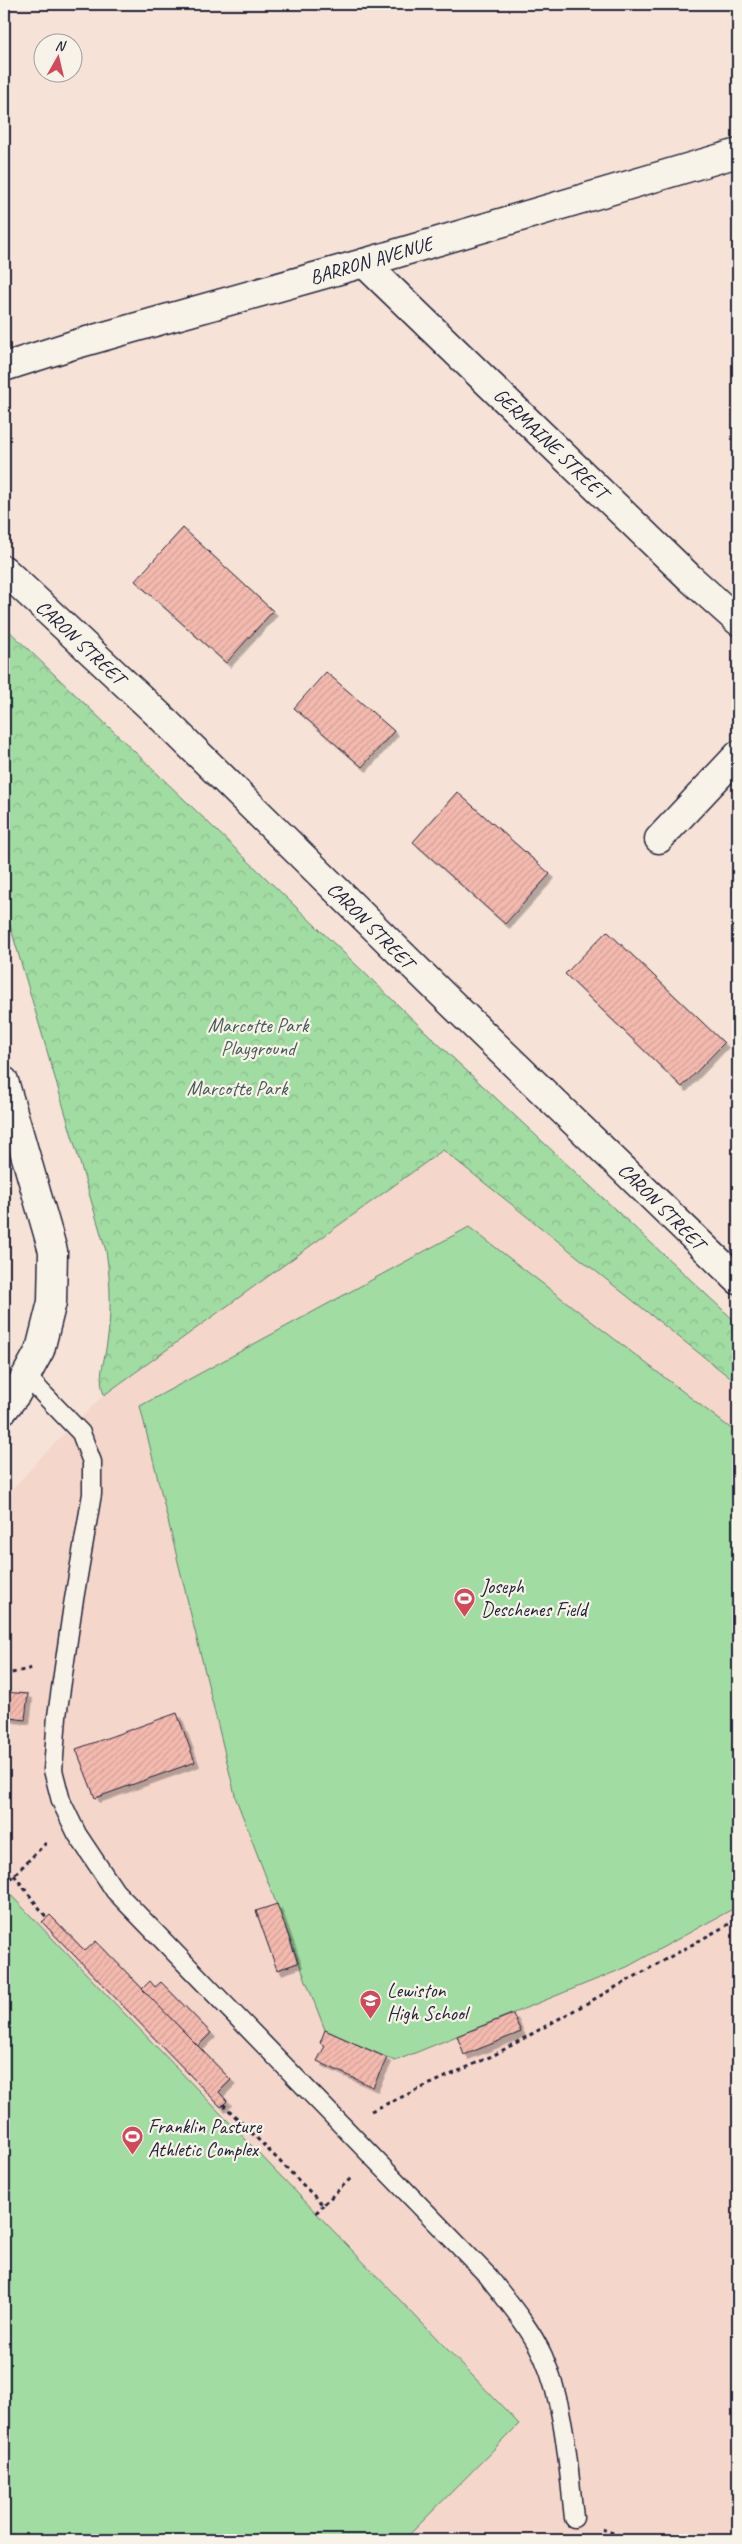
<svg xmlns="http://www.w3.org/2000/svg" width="742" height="2544" font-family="Caveat,sans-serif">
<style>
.built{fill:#f5d6cb}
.grass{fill:#a1dca2;stroke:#627f6e}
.park{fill:url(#park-crowns);stroke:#627f6e}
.building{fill:url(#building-hatch);stroke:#22223b;filter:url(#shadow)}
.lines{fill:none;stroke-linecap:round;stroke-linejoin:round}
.lane-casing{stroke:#22223b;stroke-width:21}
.street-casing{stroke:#22223b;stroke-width:31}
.secondary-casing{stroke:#22223b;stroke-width:31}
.path{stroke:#22223b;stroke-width:3;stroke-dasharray:4 4;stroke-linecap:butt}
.lane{stroke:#f7f3e8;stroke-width:18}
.street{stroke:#f7f3e8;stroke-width:28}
.secondary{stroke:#f7f3e8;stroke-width:28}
.labels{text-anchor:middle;stroke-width:4.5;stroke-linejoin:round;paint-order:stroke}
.street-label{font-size:20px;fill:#22223b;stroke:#f7f3e8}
.park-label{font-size:20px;fill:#485a5a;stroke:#f7f3e8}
.poi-label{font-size:20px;fill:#22223b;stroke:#f7f3e8;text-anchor:start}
</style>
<defs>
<pattern id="park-crowns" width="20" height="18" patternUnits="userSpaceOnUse" patternTransform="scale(1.25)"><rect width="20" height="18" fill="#a1dca2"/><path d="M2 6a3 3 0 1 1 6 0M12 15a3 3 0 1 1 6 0" fill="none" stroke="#8abc8c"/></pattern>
<pattern id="building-hatch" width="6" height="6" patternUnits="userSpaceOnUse" patternTransform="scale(1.25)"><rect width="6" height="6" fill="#f4baaf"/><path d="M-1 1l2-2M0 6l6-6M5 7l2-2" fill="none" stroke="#d1a097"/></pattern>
<filter id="shadow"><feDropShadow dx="4.5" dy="4.5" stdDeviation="0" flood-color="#0004"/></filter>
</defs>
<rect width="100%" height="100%" fill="#f6e2d7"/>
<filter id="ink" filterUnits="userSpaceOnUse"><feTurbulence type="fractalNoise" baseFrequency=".02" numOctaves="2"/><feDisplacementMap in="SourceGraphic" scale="10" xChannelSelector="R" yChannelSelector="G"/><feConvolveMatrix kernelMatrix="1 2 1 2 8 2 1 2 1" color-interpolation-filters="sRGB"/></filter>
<g filter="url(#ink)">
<path class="built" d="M 443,1150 L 738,1384 L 738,2540 L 4,2540 L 4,1499 L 43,1455 L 104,1395 Z"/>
<g class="grass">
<path d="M 469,1227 L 738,1434 L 738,1906 L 627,1967 L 395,2061 L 325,2030 L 236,1799 L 140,1406 Z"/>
<path d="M 4,1888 L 519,2424 L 404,2540 L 4,2540 Z"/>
</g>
<path class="park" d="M 4,626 L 453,1058 L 738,1324 L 738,1384 L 443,1150 L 104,1395 C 98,1377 103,1367 106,1349 C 112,1317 111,1283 106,1251 L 4,905 Z"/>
<g class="building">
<path d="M 183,528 L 273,611 L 226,663 L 135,581 Z"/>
<path d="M 326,672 L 394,731 L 362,767 L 294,708 Z"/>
<path d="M 457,792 L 550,874 L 505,924 L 413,842 Z"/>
<path d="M 738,841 L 738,908 L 734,908 L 733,842 Z"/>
<path d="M 607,931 L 724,1043 L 682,1087 L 565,974 Z"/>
<path d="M 5,1692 L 28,1694 L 25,1720 L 4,1717 Z"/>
<path d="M 177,1713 L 195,1762 L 95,1798 L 76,1749 Z"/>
<path d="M 277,1904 L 298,1963 L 277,1970 L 256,1911 Z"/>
<path d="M 50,1915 L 85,1951 L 96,1941 L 231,2080 L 219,2092 L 227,2101 L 221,2107 L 42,1922 Z"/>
<path d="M 150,1981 L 155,1987 L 161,1982 L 211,2033 L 198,2046 L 142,1989 Z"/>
<path d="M 513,2014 L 521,2032 L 464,2055 L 457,2036 Z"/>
<path d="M 325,2030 L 387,2058 L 373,2087 L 317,2061 L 325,2046 L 320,2043 Z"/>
</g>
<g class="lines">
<defs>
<path id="lane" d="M 26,1376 L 81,1433 L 92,1462 L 92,1494 L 73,1605 L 57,1716 L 53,1770 L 61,1801 L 77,1834 L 115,1891 L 488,2276 C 507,2301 530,2327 543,2356 C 565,2406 568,2464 574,2518"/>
<g id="street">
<path d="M 364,263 L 690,578 L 738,621"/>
<path d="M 4,367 L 73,345 L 364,263 L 738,153"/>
<path d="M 4,570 L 162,718 L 442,994 L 738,1280"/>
<path d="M 659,839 L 738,755"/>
</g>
<path id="secondary" d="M 4,1081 L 53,1251 L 52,1302 L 40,1350 L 16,1394 L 4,1409"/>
</defs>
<use href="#lane" class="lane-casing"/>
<use href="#street" class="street-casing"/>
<use href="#secondary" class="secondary-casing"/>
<g class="path">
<path d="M 4,1675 L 32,1668"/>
<path d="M 14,1875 L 47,1918"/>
<path d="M 4,1885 L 46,1843"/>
<path d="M 223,2104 L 323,2205 L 351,2178"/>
<path d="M 371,2111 L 494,2055 L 738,1919"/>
<path d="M 316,2213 L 323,2205"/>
<path d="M 602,2529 L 632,2540"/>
</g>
<use href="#lane" class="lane"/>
<use href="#street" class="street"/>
<use href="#secondary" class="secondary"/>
</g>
</g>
<defs>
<symbol id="stadium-pin" viewBox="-11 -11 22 30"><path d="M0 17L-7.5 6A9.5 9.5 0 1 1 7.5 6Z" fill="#d1495b" stroke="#f7f3e8"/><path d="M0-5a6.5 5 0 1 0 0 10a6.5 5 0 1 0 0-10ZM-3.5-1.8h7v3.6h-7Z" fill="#fff"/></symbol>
<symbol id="school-pin" viewBox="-11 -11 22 30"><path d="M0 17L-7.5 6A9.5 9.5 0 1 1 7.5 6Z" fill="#d1495b" stroke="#f7f3e8"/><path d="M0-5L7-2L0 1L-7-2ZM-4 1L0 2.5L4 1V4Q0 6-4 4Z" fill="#fff"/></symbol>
</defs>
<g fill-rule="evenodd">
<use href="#stadium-pin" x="452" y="1586" width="25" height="34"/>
<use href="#school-pin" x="358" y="1988" width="25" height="34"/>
<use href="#stadium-pin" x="120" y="2124" width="25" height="34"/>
</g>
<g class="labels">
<g class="street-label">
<text transform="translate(371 260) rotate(-16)" y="7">BARRON AVENUE</text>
<text transform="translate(551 443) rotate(44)" y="7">GERMAINE STREET</text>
<text transform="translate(81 642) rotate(43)" y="7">CARON STREET</text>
<text transform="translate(371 925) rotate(45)" y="7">CARON STREET</text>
<text transform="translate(662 1206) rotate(45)" y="7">CARON STREET</text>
</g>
<g class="park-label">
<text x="258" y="1032">Marcotte Park<tspan x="258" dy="23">Playground</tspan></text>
<text x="237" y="1095">Marcotte Park</text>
</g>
<g class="poi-label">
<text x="481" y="1593">Joseph<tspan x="481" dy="23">Deschenes Field</tspan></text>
<text x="387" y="1997">Lewiston<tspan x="387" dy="23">High School</tspan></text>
<text x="148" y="2133">Franklin Pasture<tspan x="148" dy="23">Athletic Complex</tspan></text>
</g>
</g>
<rect width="742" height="2544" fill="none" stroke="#f7f3e8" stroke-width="20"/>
<rect x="10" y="10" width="722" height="2524" fill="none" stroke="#22223b" stroke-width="2" filter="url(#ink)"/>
<g transform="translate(58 58) rotate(8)"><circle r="24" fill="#f7f3e8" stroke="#a29fa3"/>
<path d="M0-4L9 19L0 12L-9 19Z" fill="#d1495b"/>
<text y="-8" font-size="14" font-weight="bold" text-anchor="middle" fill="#22223b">N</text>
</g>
</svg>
